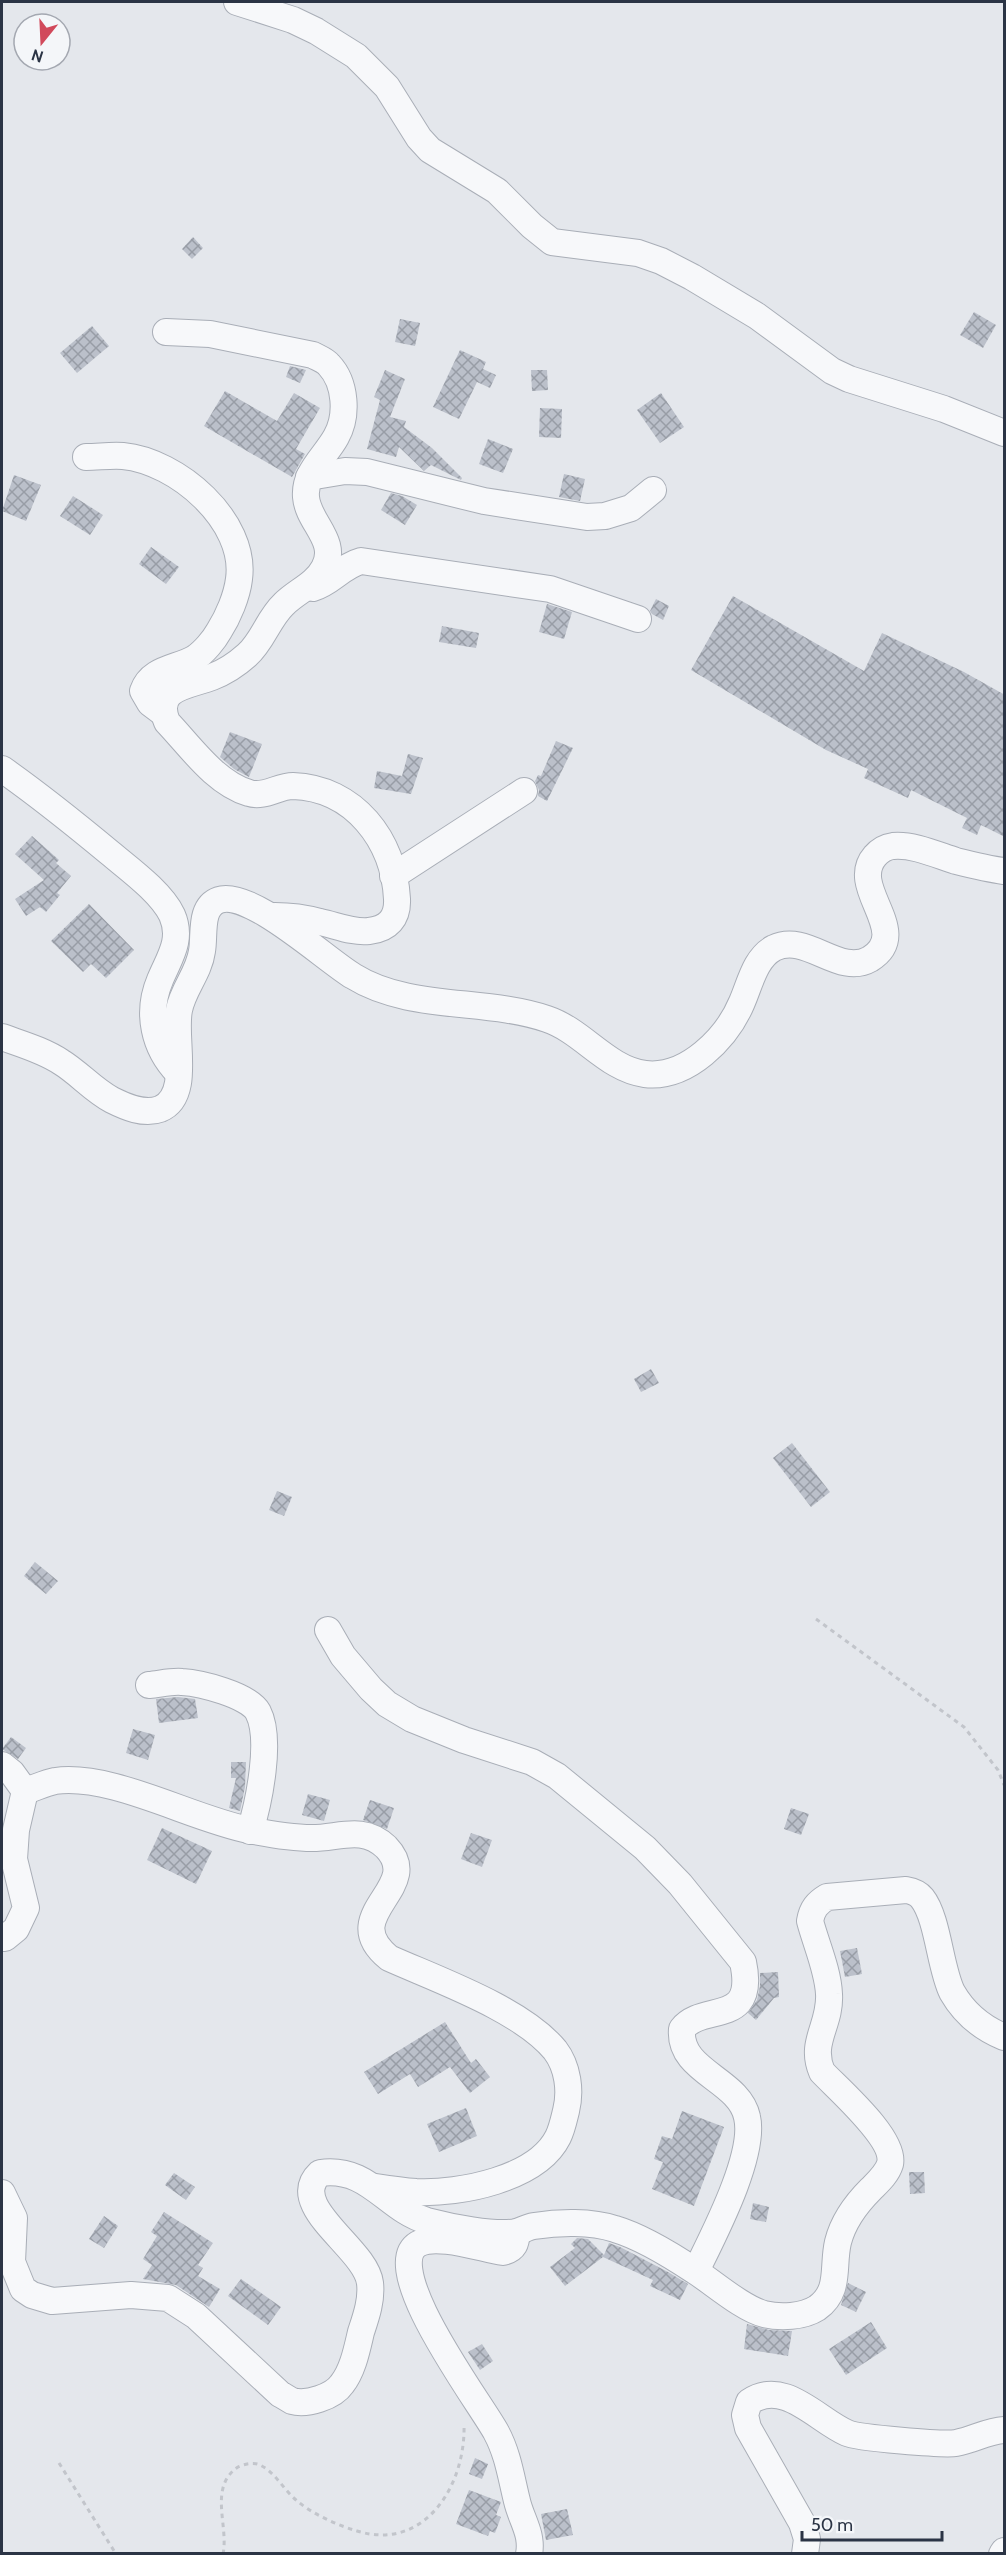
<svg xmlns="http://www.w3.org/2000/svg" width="1006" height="2555" font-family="Cabin,sans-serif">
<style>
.building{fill:url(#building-cross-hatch)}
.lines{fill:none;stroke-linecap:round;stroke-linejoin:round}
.minor-casing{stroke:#a9aeb7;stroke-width:28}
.path{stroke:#c2c5cb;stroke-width:3;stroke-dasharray:4.5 4.5;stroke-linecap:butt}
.minor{stroke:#f7f8fa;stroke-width:26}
</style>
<defs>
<pattern id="building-cross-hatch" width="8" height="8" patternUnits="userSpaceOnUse" patternTransform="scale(1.5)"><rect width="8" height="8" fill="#bbc0ca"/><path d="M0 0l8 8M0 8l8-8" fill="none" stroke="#989da6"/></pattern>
</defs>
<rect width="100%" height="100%" fill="#e4e7ec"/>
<g class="building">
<path d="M 193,237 L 203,248 L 192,259 L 182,249 Z"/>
<path d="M 974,312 L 996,325 L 983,348 L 960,335 Z"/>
<path d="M 400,319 L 420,323 L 415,346 L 395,342 Z"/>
<path d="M 92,326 L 109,346 L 77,373 L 60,353 Z"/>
<path d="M 460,350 L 486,362 L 483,369 L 496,375 L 490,388 L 477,382 L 459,419 L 433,407 Z"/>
<path d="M 290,366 L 306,370 L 300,383 L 286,377 Z"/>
<path d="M 385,370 L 405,379 L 390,417 L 406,421 L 404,427 L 432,448 L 462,478 L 461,480 L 431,465 L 424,471 L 399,447 L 396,457 L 367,449 L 380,400 L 374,397 Z"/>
<path d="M 531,370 L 547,370 L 548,390 L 532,391 Z"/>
<path d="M 225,391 L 277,421 L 294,393 L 320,408 L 296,449 L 305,454 L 292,477 L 204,426 Z"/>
<path d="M 661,393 L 684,427 L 660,443 L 637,410 Z"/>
<path d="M 540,408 L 562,409 L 561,438 L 539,437 Z"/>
<path d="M 488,439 L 513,449 L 503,473 L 479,464 Z"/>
<path d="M 564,474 L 585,479 L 580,501 L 559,497 Z"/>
<path d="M 14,475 L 41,485 L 26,521 L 2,511 Z"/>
<path d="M 391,493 L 402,496 L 417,505 L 405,525 L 381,510 Z"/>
<path d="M 73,496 L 103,515 L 90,535 L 60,516 Z"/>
<path d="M 151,547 L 179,567 L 166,584 L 139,564 Z"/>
<path d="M 733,596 L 864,671 L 882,633 L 964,672 L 1005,695 L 1005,837 L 981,825 L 977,835 L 962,828 L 967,818 L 911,790 L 908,798 L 864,778 L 868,769 L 826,750 L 691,670 Z"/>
<path d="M 656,599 L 669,606 L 663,620 L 652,614 L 650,611 Z"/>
<path d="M 547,604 L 572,612 L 564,639 L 539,632 Z"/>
<path d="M 442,626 L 479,633 L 476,648 L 439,642 Z"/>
<path d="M 230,732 L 262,744 L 249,777 L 234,769 L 220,757 Z"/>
<path d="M 556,741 L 573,748 L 547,801 L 538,796 L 539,790 L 535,781 L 538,775 L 541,776 Z"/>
<path d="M 408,754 L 423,758 L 411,794 L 374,788 L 377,771 L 402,776 Z"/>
<path d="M 32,836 L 59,860 L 56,863 L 71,876 L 57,893 L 60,895 L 46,912 L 40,907 L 26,916 L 15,899 L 44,880 L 15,854 Z"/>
<path d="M 89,904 L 134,950 L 106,978 L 91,964 L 83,972 L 51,941 Z"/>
<path d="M 651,1369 L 659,1383 L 641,1392 L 634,1379 Z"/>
<path d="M 792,1443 L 830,1492 L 811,1507 L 773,1458 Z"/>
<path d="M 277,1491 L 292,1497 L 284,1516 L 269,1510 Z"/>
<path d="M 35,1562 L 58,1581 L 46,1594 L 24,1576 Z"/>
<path d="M 178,1697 L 195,1699 L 198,1718 L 159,1723 L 156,1699 Z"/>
<path d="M 133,1729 L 155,1735 L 148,1760 L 126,1753 Z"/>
<path d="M 11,1737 L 26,1748 L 18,1759 L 2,1749 Z"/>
<path d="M 231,1762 L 246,1762 L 245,1787 L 240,1811 L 229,1808 L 236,1778 L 231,1778 Z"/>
<path d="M 308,1794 L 330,1800 L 324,1821 L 302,1815 Z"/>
<path d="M 370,1800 L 394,1808 L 387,1829 L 363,1820 Z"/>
<path d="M 791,1808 L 809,1814 L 801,1835 L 784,1829 Z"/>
<path d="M 162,1828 L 212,1851 L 196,1884 L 147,1860 Z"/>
<path d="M 471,1833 L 492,1840 L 482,1867 L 461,1859 Z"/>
<path d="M 857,1948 L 862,1974 L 845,1977 L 840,1951 Z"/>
<path d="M 778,1972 L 779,1997 L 774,1998 L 756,2020 L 748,2013 L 757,2000 L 760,1986 L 760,1973 Z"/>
<path d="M 445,2022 L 471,2063 L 476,2059 L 490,2077 L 470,2093 L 450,2067 L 418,2087 L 410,2074 L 378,2094 L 364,2072 Z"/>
<path d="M 466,2108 L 477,2136 L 439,2152 L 427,2124 Z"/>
<path d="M 682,2111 L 724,2127 L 694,2206 L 652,2189 L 663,2162 L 654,2159 L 662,2136 L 672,2139 Z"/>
<path d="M 909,2172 L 924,2172 L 925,2193 L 910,2194 Z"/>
<path d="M 174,2173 L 195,2187 L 186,2200 L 165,2185 Z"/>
<path d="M 753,2203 L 769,2207 L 766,2222 L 750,2219 Z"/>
<path d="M 164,2212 L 213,2243 L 198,2265 L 203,2268 L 198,2276 L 220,2289 L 209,2307 L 176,2285 L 143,2279 L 152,2265 L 143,2259 L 157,2236 L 151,2232 Z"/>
<path d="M 104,2216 L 118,2226 L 104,2248 L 89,2239 Z"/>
<path d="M 577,2238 L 588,2239 L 604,2255 L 609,2243 L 620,2247 L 668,2272 L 688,2284 L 680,2300 L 650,2286 L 653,2280 L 603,2257 L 565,2286 L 550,2267 L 575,2248 L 571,2244 Z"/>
<path d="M 241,2279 L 281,2307 L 268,2325 L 228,2296 Z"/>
<path d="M 848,2283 L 866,2292 L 856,2312 L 841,2305 Z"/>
<path d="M 871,2322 L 887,2348 L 846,2375 L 829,2349 Z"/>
<path d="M 747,2324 L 769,2330 L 792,2331 L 788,2356 L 744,2349 Z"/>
<path d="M 482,2344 L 493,2361 L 480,2370 L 468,2352 Z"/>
<path d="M 475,2458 L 488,2464 L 482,2479 L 469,2474 Z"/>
<path d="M 469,2490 L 501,2502 L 496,2515 L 501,2517 L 495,2533 L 490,2531 L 488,2536 L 456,2524 Z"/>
<path d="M 567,2509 L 573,2535 L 546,2540 L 541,2514 Z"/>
</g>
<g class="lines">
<defs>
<g id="minor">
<path d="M 237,2 L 293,20 L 316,31 L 356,56 L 387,87 L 419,138 L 430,150 L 497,191 L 532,226 L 552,242 L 638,253 L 661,261 L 692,277 L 757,316 L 832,371 L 849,379 L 944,409 L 1004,433"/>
<path d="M 166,332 L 210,334 L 313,355 C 318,358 325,360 329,365 C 346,383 348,416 336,437 C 325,457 304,472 306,497 C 308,523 339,541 324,568 C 315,585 297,591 284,604 C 268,619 263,641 247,655 C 237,664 225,672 212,677 C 189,686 153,687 167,722 C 190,746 215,783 249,793 C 264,798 278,786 293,786 C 354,788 394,840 397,899 C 398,918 388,929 369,931 C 353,933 335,925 320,922 C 305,918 291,916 275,916"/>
<path d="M 86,457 C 98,457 111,455 123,456 C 177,461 247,521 239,579 C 237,596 228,617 219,631 C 214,640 204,652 195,658 C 176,669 151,668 143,691 L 150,703 L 162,712"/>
<path d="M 309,477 L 345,471 L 367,472 L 484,501 L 587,517 L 605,516 L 631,508 L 653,490"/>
<path d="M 313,588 C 331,583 342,566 361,561 L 550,589 L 638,619"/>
<path d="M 2,769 C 39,795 75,824 110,853 C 129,869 161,892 172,915 C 183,940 169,958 160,980 C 146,1013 154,1048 178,1073"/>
<path d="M 393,876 L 524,791"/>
<path d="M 2,1037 C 21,1044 43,1050 61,1062 C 79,1073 93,1090 112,1100 C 126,1107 144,1115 160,1109 C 192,1096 173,1039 179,1010 C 183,989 199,973 202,951 C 205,935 199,907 219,900 C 250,889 326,960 353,976 C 409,1011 486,998 547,1019 C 583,1031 607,1069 645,1074 C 687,1079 727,1038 742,1002 C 750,984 755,958 774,948 C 807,932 839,977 870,959 C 914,932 847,888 875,856 C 880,850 886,847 893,846 C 913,844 937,855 956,861 C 972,865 988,869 1004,871"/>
<path d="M 328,1630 L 343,1656 L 371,1689 L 387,1704 L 412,1719 L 464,1740 L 532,1762 L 557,1776 L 645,1848 L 680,1884 L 743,1962 C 757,2028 703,2002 682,2029 C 678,2072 739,2079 747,2117 C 756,2155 713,2236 696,2271"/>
<path d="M 149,1685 C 160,1684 171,1681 182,1682 C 200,1683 249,1695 258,1712 C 272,1739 259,1802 250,1831"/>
<path d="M 2,1765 L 12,1773 L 25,1791 L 16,1830 L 14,1859 L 26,1908 L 16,1929 L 5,1938 L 2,1938"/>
<path d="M 25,1791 C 35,1788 45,1783 55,1781 C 112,1773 192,1819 249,1830 C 269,1834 292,1838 312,1838 C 339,1838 363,1825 386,1847 C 426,1888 335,1914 389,1958 C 438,1980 521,2009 555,2050 C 568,2067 571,2091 566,2111 C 564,2119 562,2129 558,2137 C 537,2179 460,2194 416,2192 C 403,2191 389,2189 376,2187"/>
<path d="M 2,2193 L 14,2218 L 12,2262 L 23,2289 L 32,2295 L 52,2301 L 131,2295 L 168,2298 L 196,2316 L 280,2394 C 284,2396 288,2399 292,2401 C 307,2405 333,2397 342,2384 C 353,2370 357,2349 361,2332 C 366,2317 372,2300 370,2283 C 366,2248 285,2206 320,2173 C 369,2166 386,2209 427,2221 C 450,2227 494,2236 517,2232 C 523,2230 528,2227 534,2226 C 559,2222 591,2221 615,2229 C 642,2237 671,2255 695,2271 C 714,2283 742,2308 764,2314 C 780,2318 803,2317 817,2308 C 841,2291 832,2267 838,2242 C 843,2222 856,2204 871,2189 C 878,2182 887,2174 890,2164 C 896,2139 839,2090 822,2072 C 809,2042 831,2025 829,1994 C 828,1970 816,1944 810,1921 C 812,1909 817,1903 827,1897 L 906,1890 C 912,1891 918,1893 922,1898 C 938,1918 940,1968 952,1992 C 964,2013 982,2028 1004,2037"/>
<path d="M 517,2232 C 516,2243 515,2249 503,2252 C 482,2249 437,2233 418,2244 C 378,2268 481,2404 496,2432 C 508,2454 511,2477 517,2501 C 521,2519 533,2534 529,2554"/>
<path d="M 805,2554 L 807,2539 L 802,2523 L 748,2428 L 745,2415 L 749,2402 C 784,2378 817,2420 847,2433 C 858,2438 944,2445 956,2443 C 973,2440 987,2431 1004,2430"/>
<path d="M 1002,2554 L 1004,2551"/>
</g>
</defs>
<use href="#minor" class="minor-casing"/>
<g class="path">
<path d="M 816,1619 L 964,1727 L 998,1770 L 1004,1785"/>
<path d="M 59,2463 L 116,2554"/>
<path d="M 223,2554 C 229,2526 208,2487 238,2467 C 244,2464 254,2462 260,2465 C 275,2472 283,2489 296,2500 C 312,2514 337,2525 357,2531 C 425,2552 466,2485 464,2424"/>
</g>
<use href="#minor" class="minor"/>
</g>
<rect width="1006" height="2555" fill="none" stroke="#2b3445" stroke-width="6"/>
<g transform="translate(42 42) rotate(198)"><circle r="28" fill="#f4f6f9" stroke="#a4a8b1" stroke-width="1.5"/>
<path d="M0-4.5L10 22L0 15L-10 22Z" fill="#d1495b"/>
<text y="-9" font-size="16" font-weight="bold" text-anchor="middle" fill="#2b3445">N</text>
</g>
<path d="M802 2531v9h140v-9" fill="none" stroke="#2b3445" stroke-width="3"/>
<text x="811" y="2531" font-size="18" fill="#2b3445" stroke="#f4f6f9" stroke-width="4.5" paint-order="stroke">50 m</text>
</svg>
